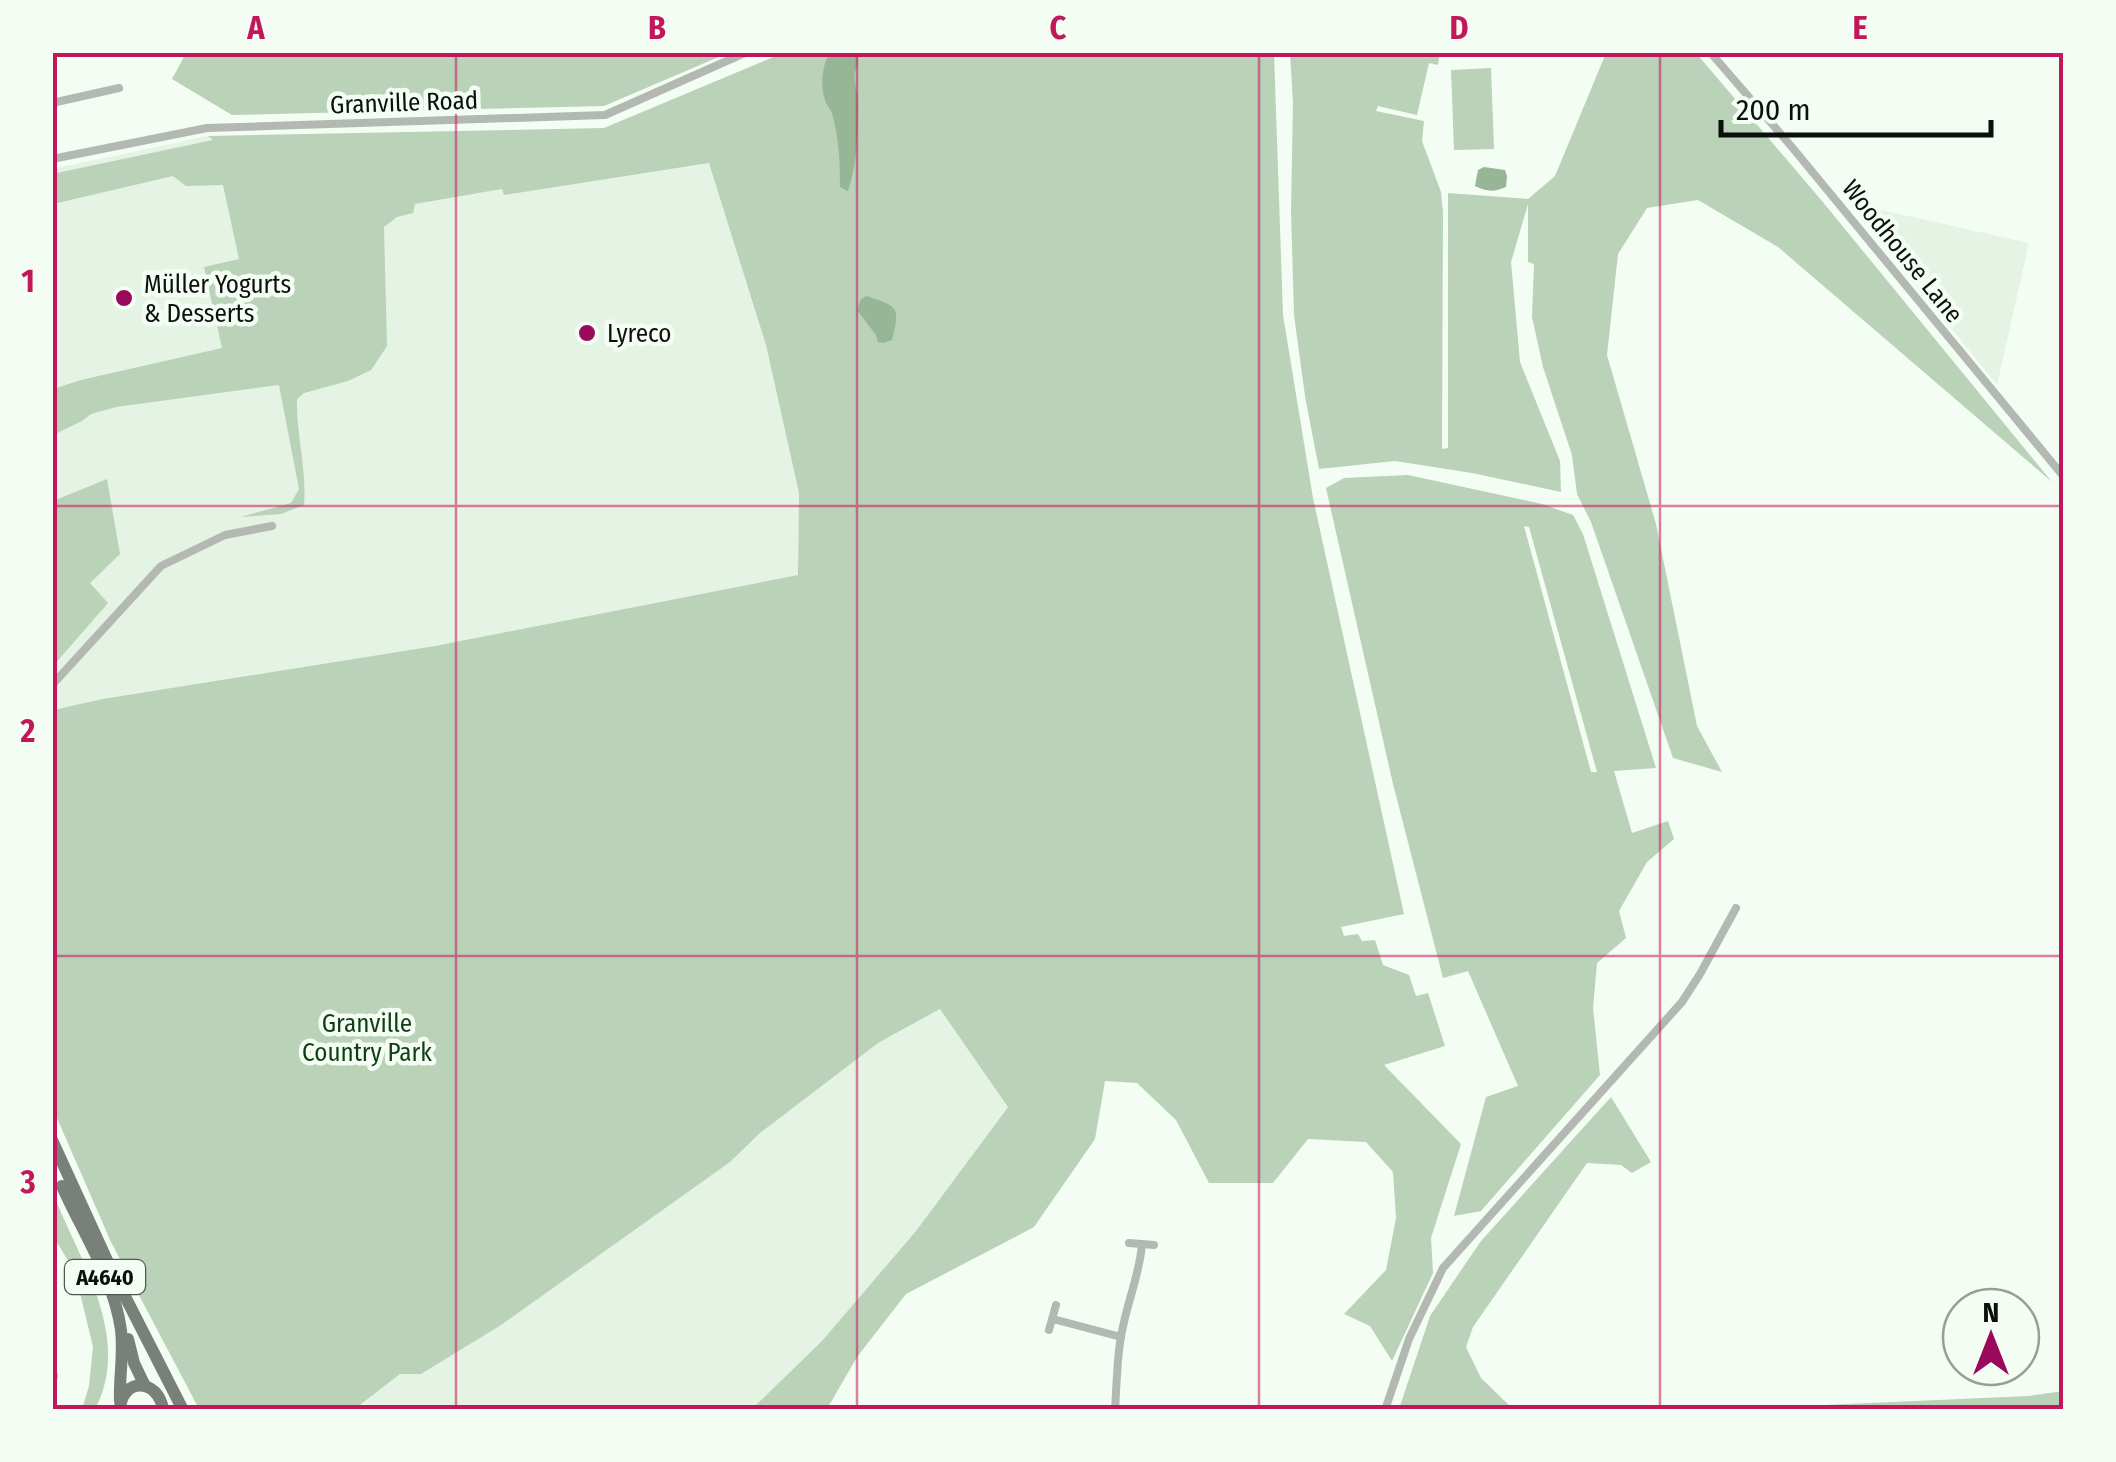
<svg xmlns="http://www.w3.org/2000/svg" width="2116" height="1462" font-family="'Fira Sans Condensed',sans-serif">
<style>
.built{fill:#e4f3e3}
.green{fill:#b9d2b8;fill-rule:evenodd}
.water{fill:#97b696}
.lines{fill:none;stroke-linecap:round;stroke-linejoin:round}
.minor{stroke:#b3b8b3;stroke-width:8}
.primary{stroke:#798079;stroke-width:12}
.grid{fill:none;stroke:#c2185b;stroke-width:2.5;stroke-opacity:0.55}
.poi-dot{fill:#990a5c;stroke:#f3fdf3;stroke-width:4}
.labels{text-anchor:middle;stroke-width:9;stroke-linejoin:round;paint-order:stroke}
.shield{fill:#f3fdf3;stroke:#515651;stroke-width:2.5}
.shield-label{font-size:22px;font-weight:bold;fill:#0c0f0c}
.street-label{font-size:25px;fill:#0c0f0c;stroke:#f3fdf3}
.poi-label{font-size:25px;fill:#0c0f0c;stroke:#f3fdf3;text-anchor:start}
.park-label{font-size:25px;fill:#103e13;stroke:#f3fdf3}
.neatline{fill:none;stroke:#c2185b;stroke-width:4}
.grid-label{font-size:32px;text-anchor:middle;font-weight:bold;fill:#c2185b}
</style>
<rect width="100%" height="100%" fill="#f3fdf3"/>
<g class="built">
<path d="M 208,136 L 397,216 L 413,213 L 414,204 L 502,189 L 504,195 L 710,163 L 766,345 L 799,492 L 798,575 L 435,646 L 53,709 L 52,169 Z"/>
<path d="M 1850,203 L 2029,243 L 1997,385 Z"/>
<path d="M 941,1009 L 1008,1106 L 916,1231 L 822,1341 L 752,1409 L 367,1410 L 364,1403 L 400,1374 L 730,1162 L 760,1133 L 878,1043 Z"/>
</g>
<g class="green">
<path d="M 190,52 L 277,52 L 314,56 L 325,52 L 728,53 L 604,106 L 232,115 L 172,79 L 186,53 Z"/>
<path d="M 783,53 L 1274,53 L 1283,315 L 1313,498 L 1404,914 L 1341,927 L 1344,936 L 1358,934 L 1362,941 L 1375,940 L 1383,965 L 1409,975 L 1416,996 L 1428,993 L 1445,1046 L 1384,1065 L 1461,1144 L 1431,1238 L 1433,1273 L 1392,1361 L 1370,1326 L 1344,1314 L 1386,1270 L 1396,1218 L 1393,1172 L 1366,1142 L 1308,1139 L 1273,1183 L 1209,1183 L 1176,1120 L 1137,1083 L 1105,1081 L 1095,1139 L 1034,1227 L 906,1294 L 857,1357 L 827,1409 L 752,1409 L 822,1341 L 916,1231 L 1008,1107 L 940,1009 L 878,1043 L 760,1133 L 730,1162 L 501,1325 L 421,1374 L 400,1374 L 355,1409 L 199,1409 L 111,1242 L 53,1109 L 53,710 L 103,699 L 435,646 L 798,575 L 799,493 L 766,345 L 709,163 L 504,195 L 502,189 L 415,204 L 413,213 L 397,217 L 384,227 L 387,346 L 371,370 L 348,381 L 304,393 L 297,399 C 296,434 307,469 304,505 L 281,514 L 241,517 L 291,503 L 299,489 L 279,385 L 116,407 L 91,414 L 82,421 L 53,435 L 53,389 L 81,380 L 222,348 L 204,267 L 239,259 L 223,185 L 186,186 L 173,176 L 53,204 L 52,174 L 213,140 L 208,136 L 604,128 Z"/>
<path d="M 1419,53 L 1427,57 L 1440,53 L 1438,65 L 1429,63 L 1417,115 L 1378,106 L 1376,111 L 1424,121 L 1422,141 L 1441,192 L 1443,212 L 1442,449 L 1448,448 L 1448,193 L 1528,199 L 1555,176 L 1606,53 L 1696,53 L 1822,201 L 2052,482 L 1778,247 L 1698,200 L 1647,208 L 1618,254 L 1607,355 L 1656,524 L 1697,726 L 1722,772 L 1673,758 L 1591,522 L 1577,494 L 1572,455 L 1543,367 L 1532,317 L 1534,264 L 1528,262 L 1528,204 L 1511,262 L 1520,362 L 1560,461 L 1561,492 L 1472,473 L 1395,461 L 1319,469 L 1305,396 L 1294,315 L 1291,210 L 1293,103 L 1290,53 Z"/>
<path d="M 1491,68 L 1494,149 L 1454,150 L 1451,70 Z"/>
<path d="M 1408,475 L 1542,504 L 1573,515 L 1583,534 L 1656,768 L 1614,771 L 1632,833 L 1668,821 L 1674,839 L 1647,862 L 1619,911 L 1626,938 L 1597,963 L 1593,1008 L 1600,1075 L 1481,1211 L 1454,1216 L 1486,1097 L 1518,1086 L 1468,971 L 1443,978 L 1393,784 L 1326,488 L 1344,478 ZM 1524,526 L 1529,527 L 1597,772 L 1591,772 Z"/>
<path d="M 107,479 L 120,554 L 90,583 L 108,603 L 53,666 L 53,501 Z"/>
<path d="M 1611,1097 L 1651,1162 L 1632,1173 L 1621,1165 L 1587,1163 L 1473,1327 L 1466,1347 L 1481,1378 L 1513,1409 L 1399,1409 L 1430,1316 L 1481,1241 Z"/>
<path d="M 53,1193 C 79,1260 133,1337 95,1409 L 79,1409 L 83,1406 L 89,1386 L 93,1347 L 75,1272 L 53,1236 Z"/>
<path d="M 2063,1391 L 2063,1409 L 1773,1409 L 1777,1407 L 2029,1396 Z"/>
</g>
<g class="water">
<path d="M 830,53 L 858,53 L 858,65 C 850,77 858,88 858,103 C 858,131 857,165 848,191 L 840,187 C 840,164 839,136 832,114 C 831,109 826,105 825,100 C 820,85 822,64 830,53 Z"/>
<path d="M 1484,167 L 1505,170 L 1507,176 L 1506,187 C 1494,192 1487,192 1475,186 L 1478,170 Z"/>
<path d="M 867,296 C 897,307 901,305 892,340 L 883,343 L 878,342 L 876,335 L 857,310 L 861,299 Z"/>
</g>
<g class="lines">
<g class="minor">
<path d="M 1710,52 L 1791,146 L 2064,477"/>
<path d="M 52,103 L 119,88"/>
<path d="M 52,159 L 207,128 L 605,115 L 747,52"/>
<path d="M 52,685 L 161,566 L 225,535 L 272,526"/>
<path d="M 1129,1243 L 1154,1245"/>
<path d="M 1053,1319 L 1121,1337"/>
<path d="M 1049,1330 L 1056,1305"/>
<path d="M 52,1376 L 54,1376"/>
<path d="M 999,1410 L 999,1409"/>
<path d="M 1115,1410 C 1117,1380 1117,1350 1124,1322 C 1130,1295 1140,1271 1142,1244"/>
<path d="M 1385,1410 L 1409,1339 L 1443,1268 L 1682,1002 L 1700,974 L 1736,908"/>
</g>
<g class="primary">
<path d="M 52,1140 L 111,1269 L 183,1410"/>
<path d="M 62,1186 C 83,1233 114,1279 121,1330 C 124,1354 119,1377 120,1401"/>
<path d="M 128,1339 L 134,1363 L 145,1386"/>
<path d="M 120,1410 C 121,1377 159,1378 163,1410"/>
</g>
</g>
<path class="grid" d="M 456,52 L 456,1410M 857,52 L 857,1410M 1259,52 L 1259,1410M 1660,52 L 1660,1410M 52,506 L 2064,506M 52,956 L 2064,956"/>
<g class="poi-dot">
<circle cx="124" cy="298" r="10"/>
<circle cx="587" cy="333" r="10"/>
</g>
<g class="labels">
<rect class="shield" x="65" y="1260" width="80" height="34" rx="8"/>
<g class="shield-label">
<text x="105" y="1285">A4640</text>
</g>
<g class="street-label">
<text transform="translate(404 102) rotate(-2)" y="9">Granville Road</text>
<text transform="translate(1903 251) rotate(51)" y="9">Woodhouse Lane</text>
</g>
<g class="poi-label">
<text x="144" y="293">Müller Yogurts<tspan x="144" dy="29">&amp; Desserts</tspan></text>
<text x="607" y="342">Lyreco</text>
</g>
<g class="park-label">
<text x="367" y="1032">Granville<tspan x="367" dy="29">Country Park</tspan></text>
</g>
</g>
<rect width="2116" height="1462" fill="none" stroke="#f3fdf3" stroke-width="110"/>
<g transform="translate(1991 1337)"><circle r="48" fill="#f3fdf3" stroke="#979e97" stroke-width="2.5"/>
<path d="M0-8L18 38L0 25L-18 38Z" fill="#990a5c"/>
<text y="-15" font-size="28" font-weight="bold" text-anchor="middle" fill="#0c0f0c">N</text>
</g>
<path d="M1721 120v15h270v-15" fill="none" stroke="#0c0f0c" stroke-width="5"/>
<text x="1736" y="120" font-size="30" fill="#0c0f0c" stroke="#f3fdf3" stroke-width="8" paint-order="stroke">200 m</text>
<rect x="55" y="55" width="2006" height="1352" class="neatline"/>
<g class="grid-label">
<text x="256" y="39">A</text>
<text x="657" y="39">B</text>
<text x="1058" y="39">C</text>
<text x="1459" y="39">D</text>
<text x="1860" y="39">E</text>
<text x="28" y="292">1</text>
<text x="28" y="742">2</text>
<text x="28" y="1193">3</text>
</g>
</svg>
